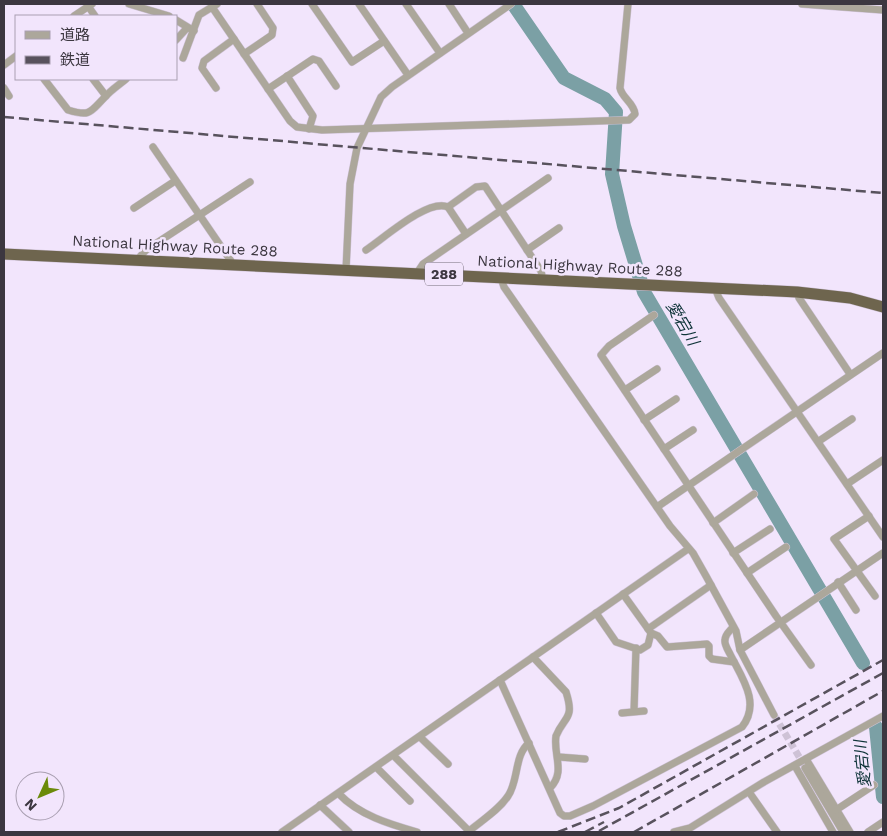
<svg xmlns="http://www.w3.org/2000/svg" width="887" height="836" font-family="'Work Sans','Noto Sans JP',sans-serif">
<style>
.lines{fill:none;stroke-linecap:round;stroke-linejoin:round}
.river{stroke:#7ba0a5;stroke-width:14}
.minor-tunnel{stroke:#cec2d6;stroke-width:7;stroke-dasharray:7 3.5;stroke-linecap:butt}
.minor-casing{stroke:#cec2d6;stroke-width:8}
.trunk-casing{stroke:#cec2d6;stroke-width:12}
.minor{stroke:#aca79b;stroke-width:7}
.trunk{stroke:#6e654e;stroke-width:11}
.rail{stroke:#58525d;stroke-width:2.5;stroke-dasharray:10 5;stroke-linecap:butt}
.labels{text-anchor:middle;stroke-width:5;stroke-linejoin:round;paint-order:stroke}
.shield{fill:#f2e5fc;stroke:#736b78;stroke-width:1}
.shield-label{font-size:14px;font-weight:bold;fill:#3c3740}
.street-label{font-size:15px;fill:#3c3740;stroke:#f2e5fc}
.water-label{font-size:16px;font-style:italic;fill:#0e3338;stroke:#f2e5fc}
</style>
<rect width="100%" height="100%" fill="#f2e5fc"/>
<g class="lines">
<g class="river">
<path d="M 513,4 L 564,78 L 605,99 L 616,112 L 612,174 L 624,226 L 644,292 L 863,663"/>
<path d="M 876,727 L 883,797"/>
</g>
<path class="minor-tunnel" d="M 774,715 L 804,765"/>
<defs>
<g id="minor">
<path d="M 129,4 L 169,16"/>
<path d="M 312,4 L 352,62 L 384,41"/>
<path d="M 359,4 L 408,75"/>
<path d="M 406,4 L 440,53"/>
<path d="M 449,4 L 468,33"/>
<path d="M 802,4 L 883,10"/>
<path d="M 88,6 L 95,16"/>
<path d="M 212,7 L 290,121 L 297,127 L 322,130 L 629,120 L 635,114 C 634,103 622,98 620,88 L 628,4"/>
<path d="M 74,16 L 92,4"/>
<path d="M 176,20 L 194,31"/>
<path d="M 176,40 L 187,28"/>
<path d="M 244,54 L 272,35 L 273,28 L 257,4"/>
<path d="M 183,58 L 199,15 L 217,4"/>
<path d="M 4,65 L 16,56"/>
<path d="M 287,76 L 313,116 L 309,129"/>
<path d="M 44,79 L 68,110 C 91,117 90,112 105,97 C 111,90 119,85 126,79"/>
<path d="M 93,79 L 106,96"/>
<path d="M 4,88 L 9,96"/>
<path d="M 216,88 L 202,68 L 204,61 L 234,39"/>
<path d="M 268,89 L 313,59 L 319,61 L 336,86"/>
<path d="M 153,147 L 233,264"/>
<path d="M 448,207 L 476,187 L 485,186 L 541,271 L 543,280"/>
<path d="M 134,208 L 175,181"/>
<path d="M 366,250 C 383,239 428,198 448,207 L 466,234"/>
<path d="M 527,250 L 559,228"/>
<path d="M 138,259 L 146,250 L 250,182"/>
<path d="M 346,270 L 350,184 L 357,148 L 381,97 L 392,87 L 511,4"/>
<path d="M 417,273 L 423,264 L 548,178"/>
<path d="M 501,278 L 504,287 L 670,526 L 693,553 L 706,576 L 736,631 L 740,650 L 774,715"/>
<path d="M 715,288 L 719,298 L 883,537"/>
<path d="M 797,292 L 799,298 L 850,374"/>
<path d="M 654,315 L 609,346 L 601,355 L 776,616 L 811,665"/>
<path d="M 625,390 L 657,369"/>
<path d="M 644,420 L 676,399"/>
<path d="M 819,441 L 852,419"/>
<path d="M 664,449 L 693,430"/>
<path d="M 847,484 L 883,460"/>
<path d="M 657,507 L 883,353"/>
<path d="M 869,516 L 834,539 L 875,596"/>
<path d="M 713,523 L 754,494"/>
<path d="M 733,553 L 770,529"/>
<path d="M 747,573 L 786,547"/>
<path d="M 838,582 L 856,610"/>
<path d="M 596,613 L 616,642 L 640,650 L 648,645 L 651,633 L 623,594"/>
<path d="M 648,629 L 711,585"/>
<path d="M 651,633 L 658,636 L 667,647 L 707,644 L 709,646 L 709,656 L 712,659 L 734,662"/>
<path d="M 740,650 L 883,553"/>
<path d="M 533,657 L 566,692 C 575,720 564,716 556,736 C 553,755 566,772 550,788"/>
<path d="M 500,680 L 560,813 L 564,816 L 570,816 L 593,806 L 742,727 C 761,703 742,678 730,654 C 728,650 724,644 725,640 C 725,634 730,631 733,627"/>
<path d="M 634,711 L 636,648"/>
<path d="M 622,713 L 644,711"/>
<path d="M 420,737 L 448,764"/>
<path d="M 394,756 L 469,831"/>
<path d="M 559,757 L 585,759"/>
<path d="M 806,759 L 850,832"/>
<path d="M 795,766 L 833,832"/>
<path d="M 377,768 L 410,801"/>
<path d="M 805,768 L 843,832"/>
<path d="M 749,792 L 777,832"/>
<path d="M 339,794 C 359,815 389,824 417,832"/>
<path d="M 320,805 L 349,832"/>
<path d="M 836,810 L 874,785"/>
<path d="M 282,832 L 688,549"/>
<path d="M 468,832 C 481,821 499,810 508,796 C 519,780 514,755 529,743"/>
<path d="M 674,832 L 690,828 L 764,782 L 883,716"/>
<path d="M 868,832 L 883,822"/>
</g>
<path id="trunk" d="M 4,254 L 797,292 L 850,298 L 883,307"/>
</defs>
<use href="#minor" class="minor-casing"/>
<use href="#trunk" class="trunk-casing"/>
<use href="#minor" class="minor"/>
<use href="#trunk" class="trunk"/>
<g class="rail">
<path d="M 4,117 L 883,193"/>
<path d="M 599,831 L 883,673"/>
<path d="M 558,832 L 619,808 L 883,660"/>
<path d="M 585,832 L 604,822"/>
<path d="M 634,832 L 883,691"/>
</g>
</g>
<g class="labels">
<rect class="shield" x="425" y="262.5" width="38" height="23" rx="4"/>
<g class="shield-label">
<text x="444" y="279">288</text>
</g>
<g class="street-label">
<text transform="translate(175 246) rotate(3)" y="5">National Highway Route 288</text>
<text transform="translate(580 266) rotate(3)" y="5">National Highway Route 288</text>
</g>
<g class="water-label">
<text transform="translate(683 323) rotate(60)" y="6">愛宕川</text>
<text transform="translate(862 764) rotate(-96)" y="6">愛宕川</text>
</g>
</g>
<rect width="887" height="836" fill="none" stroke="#3c3740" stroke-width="10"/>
<rect x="15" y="15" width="162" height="65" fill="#f2e5fc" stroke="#a99fb1"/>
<rect x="25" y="31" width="25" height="8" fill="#aca79b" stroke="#a99fb1"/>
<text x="60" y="40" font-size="15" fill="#3c3740">道路</text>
<rect x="25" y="56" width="25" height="8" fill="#58525d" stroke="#a99fb1"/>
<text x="60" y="65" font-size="15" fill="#3c3740">鉄道</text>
<g transform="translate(40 796) rotate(226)"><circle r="24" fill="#f2e5fc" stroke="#a99fb1"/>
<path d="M0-4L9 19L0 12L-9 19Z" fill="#6b8a0a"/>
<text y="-8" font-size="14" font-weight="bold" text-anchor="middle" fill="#3c3740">N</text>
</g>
</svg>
